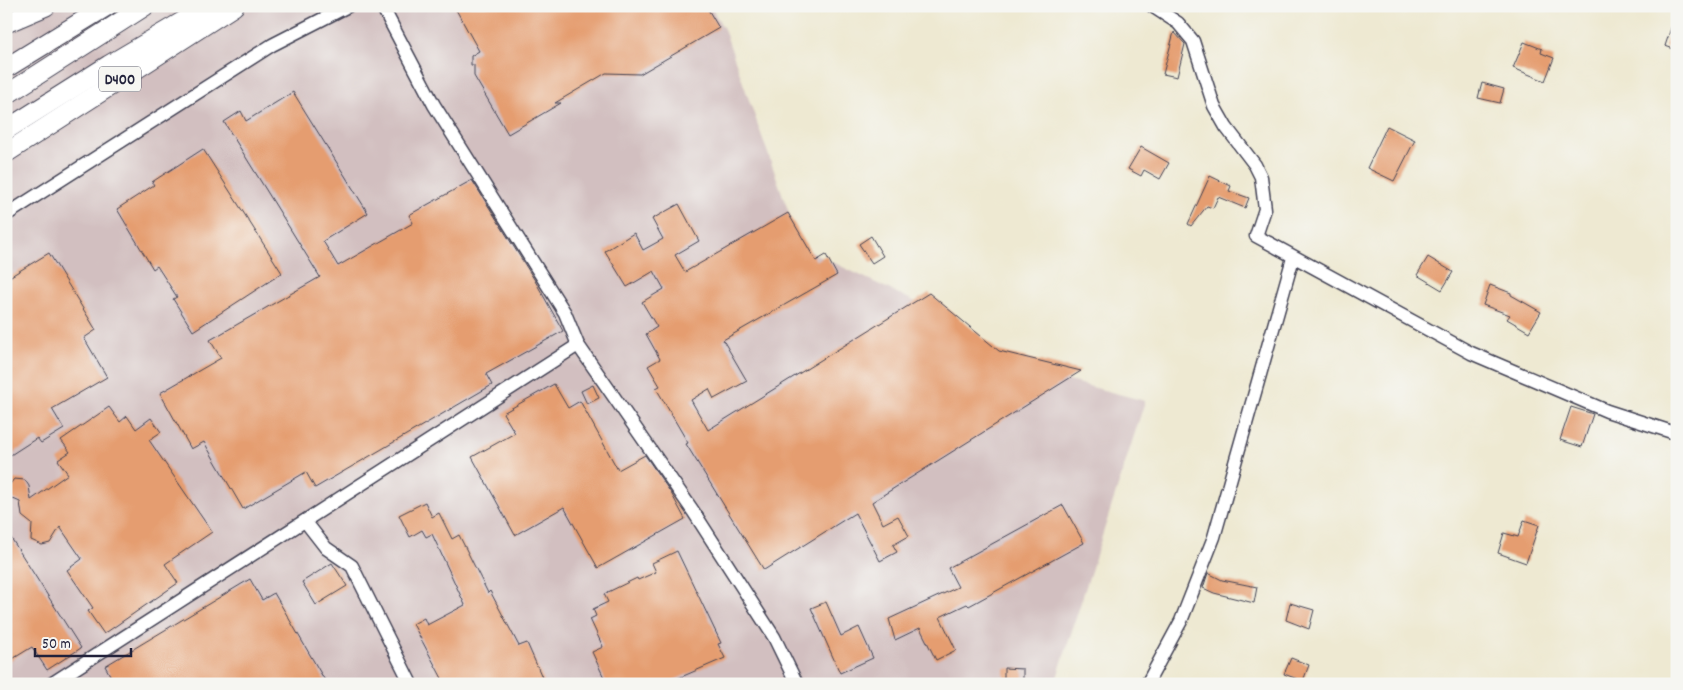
<svg xmlns="http://www.w3.org/2000/svg" width="1683" height="690" font-family="Dekko,sans-serif">
<style>
.industrial{fill:#d2bfc0}
.building{fill:#e59d70}
.lines{fill:none;stroke-linecap:round;stroke-linejoin:round}
.minor-casing{stroke:#414052;stroke-width:15}
.highway-casing{stroke:#414052;stroke-width:21}
.minor{stroke:#fff;stroke-width:12}
.highway{stroke:#fff;stroke-width:19}
.labels{text-anchor:middle;stroke-width:5;stroke-linejoin:round;paint-order:stroke}
.shield{fill:#f6f6f2;stroke:#626272;stroke-width:1}
.shield-label{font-size:15px;font-weight:bold;fill:#22223b}
</style>
<rect width="100%" height="100%" fill="#f6f6f2"/>
<filter id="ink" filterUnits="userSpaceOnUse"><feTurbulence type="fractalNoise" baseFrequency=".02" numOctaves="2"/><feDisplacementMap in="SourceGraphic" scale="10" xChannelSelector="R" yChannelSelector="G"/><feConvolveMatrix kernelMatrix="1 2 1 2 8 2 1 2 1" color-interpolation-filters="sRGB"/></filter>
<filter id="wash" filterUnits="userSpaceOnUse"><feTurbulence type="fractalNoise" baseFrequency=".0096" numOctaves="4" result="noise"/><feDisplacementMap in="SourceGraphic" scale="20" xChannelSelector="R" yChannelSelector="G"/><feGaussianBlur stdDeviation="1.12" result="paint"/><feColorMatrix in="noise" values="0 0 0 0 0 0 0 0 0 0 0 0 0 0 0 0 0 1.4 0 .05"/><feComposite in="paint" operator="in"/></filter>
<g filter="url(#wash)">
<rect width="100%" height="100%" fill="#eee9d2"/>
<path class="industrial" d="M 6,6 L 710,6 L 724,29 L 801,247 L 926,307 L 986,359 L 1145,401 L 1055,684 L 6,684 Z"/>
<g id="blocks">
<g class="building">
<path d="M 454,6 L 706,6 L 719,28 L 640,74 L 606,73 L 555,103 L 561,103 L 508,134 L 474,76 L 474,65 L 471,65 L 471,56 L 479,51 Z"/>
<path d="M 1675,16 L 1677,16 L 1677,50 L 1665,46 Z"/>
<path d="M 1174,32 L 1185,44 L 1177,77 L 1163,74 Z"/>
<path d="M 1524,42 L 1542,49 L 1541,53 L 1554,58 L 1545,81 L 1513,68 Z"/>
<path d="M 1482,83 L 1504,89 L 1500,103 L 1478,98 Z"/>
<path d="M 293,92 L 368,213 L 323,241 L 338,266 L 413,223 L 409,215 L 472,180 L 534,279 L 563,331 L 486,374 L 492,385 L 315,488 L 306,472 L 243,509 L 204,442 L 191,449 L 160,393 L 221,358 L 210,340 L 320,277 L 224,122 L 241,111 L 246,121 Z"/>
<path d="M 1387,126 L 1415,140 L 1394,181 L 1367,168 Z"/>
<path d="M 1141,147 L 1169,163 L 1160,179 L 1144,170 L 1141,176 L 1128,169 Z"/>
<path d="M 203,149 L 282,273 L 193,331 L 173,299 L 177,297 L 157,266 L 153,269 L 117,209 L 154,185 L 152,182 Z"/>
<path d="M 1210,176 L 1231,186 L 1229,191 L 1249,198 L 1245,208 L 1218,197 L 1213,208 L 1207,206 L 1191,226 L 1188,224 Z"/>
<path d="M 679,204 L 699,241 L 675,255 L 685,272 L 788,213 L 816,261 L 826,255 L 837,275 L 723,340 L 747,381 L 714,399 L 709,389 L 691,400 L 708,430 L 929,293 L 999,351 L 1081,371 L 872,502 L 883,524 L 898,516 L 909,536 L 893,545 L 897,552 L 880,561 L 855,513 L 764,570 L 686,444 L 688,443 L 656,388 L 660,386 L 648,366 L 660,359 L 646,334 L 657,327 L 642,302 L 664,289 L 654,271 L 627,287 L 605,251 L 634,233 L 643,250 L 663,239 L 652,219 Z"/>
<path d="M 871,236 L 883,256 L 872,263 L 859,244 Z"/>
<path d="M 49,253 L 96,330 L 84,338 L 107,377 L 52,409 L 64,429 L 41,443 L 37,438 L 6,458 L 6,279 Z"/>
<path d="M 1428,257 L 1453,272 L 1442,290 L 1417,275 Z"/>
<path d="M 1490,285 L 1511,293 L 1511,295 L 1541,312 L 1529,332 L 1507,319 L 1510,315 L 1483,305 Z"/>
<path d="M 554,384 L 568,408 L 580,401 L 618,470 L 645,455 L 671,493 L 685,519 L 598,568 L 564,507 L 515,535 L 472,457 L 515,433 L 503,413 Z"/>
<path d="M 593,385 L 599,398 L 587,404 L 581,391 Z"/>
<path d="M 109,407 L 120,422 L 127,416 L 136,429 L 151,418 L 161,432 L 149,440 L 212,532 L 165,564 L 178,583 L 104,634 L 88,611 L 93,608 L 67,570 L 82,559 L 60,527 L 50,543 L 42,545 L 31,540 L 32,524 L 22,516 L 20,502 L 11,498 L 7,488 L 14,479 L 25,480 L 29,486 L 31,500 L 68,474 L 58,460 L 70,452 L 61,440 Z"/>
<path d="M 1571,407 L 1593,414 L 1582,447 L 1560,440 Z"/>
<path d="M 425,502 L 432,517 L 439,513 L 452,539 L 459,535 L 488,593 L 490,591 L 519,646 L 527,643 L 545,684 L 445,684 L 413,624 L 424,618 L 427,625 L 465,605 L 432,534 L 426,537 L 422,530 L 410,537 L 399,515 Z"/>
<path d="M 1063,505 L 1084,543 L 969,606 L 967,604 L 940,617 L 956,650 L 936,660 L 920,628 L 895,640 L 889,619 L 958,587 L 948,568 Z"/>
<path d="M 1524,520 L 1539,525 L 1526,563 L 1498,553 L 1504,533 L 1518,537 Z"/>
<path d="M 6,530 L 81,648 L 47,670 L 32,647 L 6,663 Z"/>
<path d="M 677,551 L 721,643 L 718,644 L 725,658 L 665,684 L 607,684 L 592,652 L 603,647 L 590,619 L 596,616 L 593,609 L 608,602 L 604,594 L 637,578 L 638,580 L 656,572 L 652,563 Z"/>
<path d="M 332,563 L 347,586 L 316,605 L 302,582 Z"/>
<path d="M 1208,573 L 1222,580 L 1257,587 L 1254,603 L 1214,593 L 1203,588 Z"/>
<path d="M 250,579 L 262,600 L 274,593 L 327,684 L 115,684 L 105,666 Z"/>
<path d="M 826,602 L 841,636 L 859,627 L 873,658 L 840,673 L 811,608 Z"/>
<path d="M 1290,603 L 1314,610 L 1309,629 L 1286,620 Z"/>
<path d="M 1291,658 L 1309,665 L 1303,681 L 1284,674 Z"/>
<path d="M 1004,668 L 1023,669 L 1023,684 L 1004,684 Z"/>
</g>
</g>
</g>
<g filter="url(#ink)">
<use href="#blocks" fill-opacity="0" stroke="#414052" stroke-width="1"/>
<g class="lines">
<defs>
<g id="minor">
<path d="M 382,6 L 434,105 L 565,313 L 578,345 L 693,511 L 774,637 L 797,684"/>
<path d="M 1152,6 L 1178,23 L 1193,41 L 1214,106 L 1226,127 L 1255,165 L 1261,177 L 1265,209 L 1256,236 L 1471,353 L 1607,411 L 1675,433"/>
<path d="M 6,215 L 272,45 L 348,6"/>
<path d="M 305,521 L 326,548 L 352,566 L 411,684"/>
<path d="M 51,684 L 578,345"/>
<path d="M 1147,684 L 1181,621 L 1214,537 L 1293,258"/>
</g>
<g id="highway">
<path d="M 6,23 L 46,6"/>
<path d="M 6,68 L 107,6"/>
<path d="M 6,95 L 145,6"/>
<path d="M 6,130 L 109,65 L 209,6"/>
<path d="M 6,153 L 234,6"/>
</g>
</defs>
<use href="#minor" class="minor-casing"/>
<use href="#highway" class="highway-casing"/>
<use href="#minor" class="minor"/>
<use href="#highway" class="highway"/>
</g>
</g>
<g class="labels">
<rect class="shield" x="99" y="66.5" width="42" height="25" rx="4"/>
<g class="shield-label">
<text x="120" y="84">D400</text>
</g>
</g>
<rect width="1683" height="690" fill="none" stroke="#f6f6f2" stroke-width="25"/>
<path d="M35 648v8h96v-8" fill="none" stroke="#22223b" stroke-width="2.5"/>
<text x="42" y="648" font-size="15" fill="#22223b" stroke="#f6f6f2" stroke-width="4" paint-order="stroke">50 m</text>
</svg>
